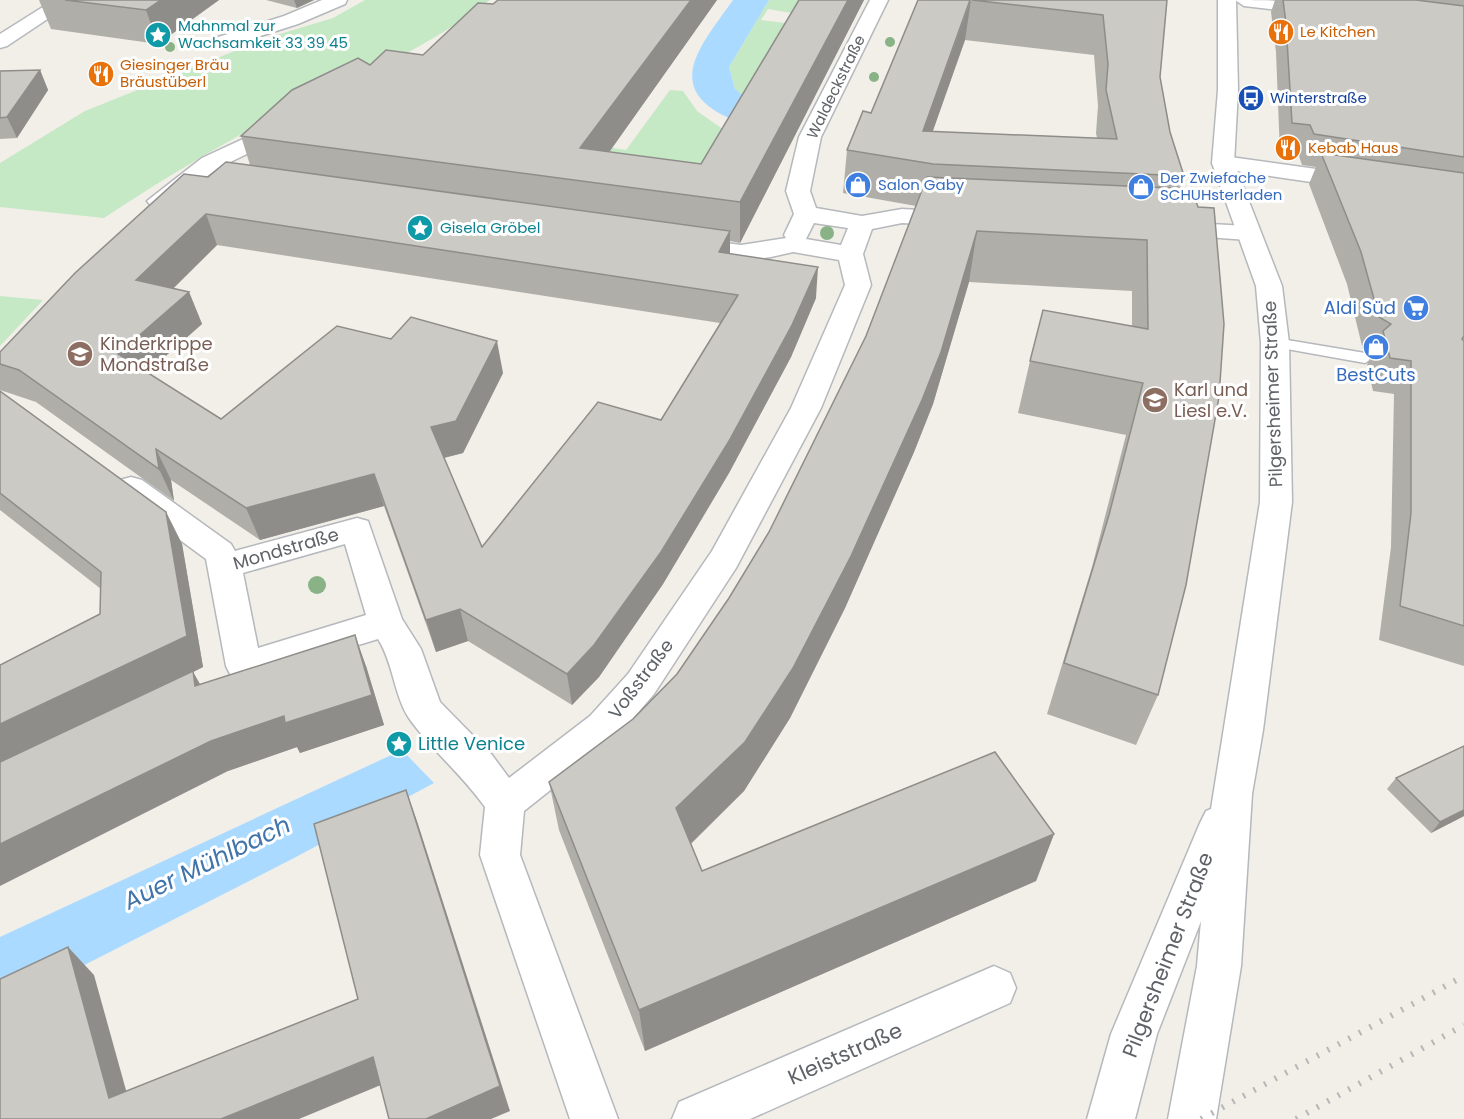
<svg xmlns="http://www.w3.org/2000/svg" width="1464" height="1119" font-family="Poppins,sans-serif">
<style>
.green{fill:#c5e8c5}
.water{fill:#aadaff}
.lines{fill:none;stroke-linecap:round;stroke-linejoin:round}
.service-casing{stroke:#b5b8bc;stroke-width:3}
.minor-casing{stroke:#b5b8bc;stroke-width:3}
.tertiary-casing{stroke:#b5b8bc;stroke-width:3}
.secondary-casing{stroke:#b6babf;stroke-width:3}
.service{fill:#fff;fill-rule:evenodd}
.minor{fill:#fff;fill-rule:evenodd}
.tertiary{fill:#fff;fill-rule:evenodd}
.secondary{fill:#fff;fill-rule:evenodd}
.rail{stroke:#b6b7b8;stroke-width:6;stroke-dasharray:2 10;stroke-linecap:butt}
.tree{fill:#89b387}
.wall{fill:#afaea9;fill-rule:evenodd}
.shaded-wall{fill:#8f8d8a}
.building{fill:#cccac5;stroke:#8f8d8a;stroke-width:1.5;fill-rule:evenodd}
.labels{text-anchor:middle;stroke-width:6;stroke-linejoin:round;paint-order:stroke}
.far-culture-label{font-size:15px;fill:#0d838f;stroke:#fff;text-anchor:start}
.far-food-label{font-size:15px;fill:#c56008;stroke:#fff;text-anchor:start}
.far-street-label{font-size:15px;fill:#5f6368;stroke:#fff}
.far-transit-label{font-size:15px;fill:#164399;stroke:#fff;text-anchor:start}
.far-shop-label{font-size:15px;fill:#366cbe;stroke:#fff;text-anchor:start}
.shop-label{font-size:18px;fill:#366cbe;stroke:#fff;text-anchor:end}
.education-label{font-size:18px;fill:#785e54;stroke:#fff;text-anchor:start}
.street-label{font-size:18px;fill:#5f6368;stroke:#fff}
.culture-label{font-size:18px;fill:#0d838f;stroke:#fff;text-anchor:start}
.near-street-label{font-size:21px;fill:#5f6368;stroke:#fff}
.near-water-label{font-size:24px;font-style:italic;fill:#4174aa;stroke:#fff}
</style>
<rect width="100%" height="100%" fill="#f1efe8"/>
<g class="green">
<path d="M 365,0 L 490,0 C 419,55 336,86 257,126 C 204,154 154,185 104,218 L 0,207 L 0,163 L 85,111 L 267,38 L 333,18 Z"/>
<path d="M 769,0 L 813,0 L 804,15 L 768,9 L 761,20 L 785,23 L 789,16 L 802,18 L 744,96 L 735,89 L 729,67 Z"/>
<path d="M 670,90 L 683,91 L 697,111 L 731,135 L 709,175 L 352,110 L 626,150 Z"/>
<path d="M 0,296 L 43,300 L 0,346 Z"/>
</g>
<g class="water">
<path d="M 733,0 L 769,0 L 729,67 L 735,89 L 744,96 L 731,119 C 659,88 704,42 733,0 Z"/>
<path d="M 402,750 L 434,783 L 294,858 L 0,1008 L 0,937 Z"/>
</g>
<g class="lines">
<defs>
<path id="service" d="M 1275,338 L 1365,353 L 1373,358 L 1365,363 L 1270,346 L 1268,343 Z"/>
<g id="minor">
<path d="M 322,0 L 347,0 L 345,4 L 298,24 L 226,47 L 219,49 L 209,43 L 212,39 L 284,16 Z"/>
<path d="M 870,0 L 888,0 L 821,137 L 810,191 L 816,208 L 862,216 L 902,209 L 956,212 L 965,214 L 968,219 L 965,224 L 956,226 L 902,223 L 872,229 L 863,254 L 871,285 L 821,408 L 736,568 L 654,694 L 616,738 L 524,811 L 520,855 L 618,1119 L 570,1119 L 480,855 L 485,807 C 463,776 433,751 411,721 C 394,698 394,664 378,639 L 244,680 L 231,676 L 226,666 L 206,559 L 120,496 L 115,488 L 120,480 L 131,477 L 142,480 L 231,544 L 235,551 L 357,518 L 368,521 L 402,619 L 421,649 L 440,702 L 492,755 L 509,778 L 590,716 L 628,674 L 712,551 L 791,408 L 845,285 L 839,260 L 793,252 L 771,257 L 741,261 L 686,252 L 677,250 L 674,245 L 677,240 L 686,238 L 741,245 L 786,238 L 784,235 L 794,214 L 786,191 L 799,137 ZM 814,223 L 848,228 L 841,245 L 806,239 ZM 345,544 L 366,615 L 258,648 L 243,573 Z"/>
<path d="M 1235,0 C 1252,0 1320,0 1329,9 L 1320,15 L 1244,6 Z"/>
<path d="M 284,120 L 292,122 L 295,127 L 292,132 L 218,168 L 167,206 L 151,206 L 147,201 L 202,158 Z"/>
<path d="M 1223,156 L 1359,175 L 1367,177 L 1371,182 L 1367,187 L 1359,189 L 1215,168 L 1212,163 L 1215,158 Z"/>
<path d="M 1173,222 L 1248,226 L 1257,228 L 1260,233 L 1257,238 L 1248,240 L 1164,234 L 1161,229 L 1164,224 Z"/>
<path d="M 994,966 L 1010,973 L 1016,988 L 1010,1003 L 750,1119 L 672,1119 L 679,1102 Z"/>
</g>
<path id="tertiary" d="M 1218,0 L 1236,0 L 1238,90 L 1234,163 L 1282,286 L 1289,343 L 1292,502 L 1263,730 L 1252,794 L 1241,966 L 1216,1119 L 1168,1119 L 1197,966 L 1201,921 L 1157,1034 L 1135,1119 L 1087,1119 L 1111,1034 L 1200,823 L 1206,811 L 1211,809 L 1260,502 L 1261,343 L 1256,286 L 1212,163 L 1218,90 Z"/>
<path id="secondary" d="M 54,0 L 76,0 L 7,46 L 0,48 L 0,34 Z"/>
</defs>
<use href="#service" class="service-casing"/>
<use href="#minor" class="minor-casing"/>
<use href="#tertiary" class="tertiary-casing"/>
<use href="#secondary" class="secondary-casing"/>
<use href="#service" class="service"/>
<use href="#minor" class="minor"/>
<use href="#tertiary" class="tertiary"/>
<use href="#secondary" class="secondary"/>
<g class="rail">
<path d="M 1201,1119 L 1464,976"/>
<path d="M 1296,1119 L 1464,1025"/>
</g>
</g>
<g class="tree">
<circle cx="239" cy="27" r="5"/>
<circle cx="890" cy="42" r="5"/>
<circle cx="170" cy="47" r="5"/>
<circle cx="874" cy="77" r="5"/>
<circle cx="827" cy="233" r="7"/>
<circle cx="317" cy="585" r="9"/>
</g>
<g class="wall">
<path d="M 39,0 L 219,0 L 158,44 L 51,29 Z"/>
<path d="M 266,0 L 314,0 L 297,8 Z"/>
<path d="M 498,0 L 717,0 L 609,152 L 701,164 L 799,0 L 864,0 L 740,243 L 730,241 L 730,254 L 816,298 L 791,357 L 729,473 L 663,584 L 599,677 L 572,705 L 468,641 L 436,652 L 384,506 L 260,540 L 171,480 L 174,501 L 36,402 L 0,390 L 0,352 L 208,177 L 250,165 L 241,136 L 370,65 L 423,55 L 493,4 ZM 217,245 L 720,323 L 661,420 L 482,547 L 444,458 L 463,453 L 503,373 L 221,419 L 147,372 L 202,324 L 189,292 L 173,289 Z"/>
<path d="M 918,0 L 1167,0 L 1160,77 L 1170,132 L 1184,176 L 1180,188 L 1158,695 L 1136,745 L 1047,714 L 1092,567 L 1126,435 L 1018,413 L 1030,361 L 1132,326 L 1132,291 L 969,282 L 933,404 L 914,452 L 845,608 L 790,718 L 744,791 L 691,844 L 702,871 L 1054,834 L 1036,881 L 645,1051 L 559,830 L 549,782 L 633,719 L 677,674 L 729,598 L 769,532 L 866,336 L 916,206 L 843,193 L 847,150 L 871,113 ZM 965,40 L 1094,55 L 1098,106 L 1096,133 L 1097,138 L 932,132 Z"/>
<path d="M 1275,0 L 1464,0 L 1464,666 L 1379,640 L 1391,547 L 1394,394 L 1373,391 L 1367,365 L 1371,355 L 1363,350 L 1347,284 L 1309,184 L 1316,167 L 1302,165 L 1299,156 L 1280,154 L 1276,52 L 1271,12 Z"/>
<path d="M 40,70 L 48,90 L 17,138 L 0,139 L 0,71 Z"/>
<path d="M 0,391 L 166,512 L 182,544 L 203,667 L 193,672 L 200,684 L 366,666 L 384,725 L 300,753 L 297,747 L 228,771 L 100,614 L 101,589 L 0,510 Z"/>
<path d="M 1396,778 L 1464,816 L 1431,833 L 1387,789 Z"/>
</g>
<g class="shaded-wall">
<path d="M 161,0 L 219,0 L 158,44 L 146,10 Z"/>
<path d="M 294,0 L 314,0 L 297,8 Z"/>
<path d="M 691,0 L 717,0 L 588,182 L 580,148 Z"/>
<path d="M 848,0 L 864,0 L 740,243 L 740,202 Z"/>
<path d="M 971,0 L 965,40 L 922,162 L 923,131 Z"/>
<path d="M 40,70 L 48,90 L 17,138 L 7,117 Z"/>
<path d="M 206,214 L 217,245 L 150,311 L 136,280 Z"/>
<path d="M 730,231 L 730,262 L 719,252 Z"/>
<path d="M 977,231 L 969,282 L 933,404 L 914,452 L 845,608 L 790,718 L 744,791 L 679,855 L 676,808 Z"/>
<path d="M 818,267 L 816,298 L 791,357 L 729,473 L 663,584 L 599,677 L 572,705 L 567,674 Z"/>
<path d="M 189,292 L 202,324 L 133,385 L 118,354 Z"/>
<path d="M 497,341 L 503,373 L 463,453 L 439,459 L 431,427 Z"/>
<path d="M 156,449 L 171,480 L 174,501 L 159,469 Z"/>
<path d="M 374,474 L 384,506 L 260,540 L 246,508 Z"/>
<path d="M 166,512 L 182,544 L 203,667 L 193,672 L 210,702 L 0,766 L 0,724 L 187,636 Z"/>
<path d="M 460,609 L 468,641 L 436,652 L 426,620 Z"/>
<path d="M 355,635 L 366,666 L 384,725 L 300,753 L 297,747 L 228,771 L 0,886 L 0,844 Z"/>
<path d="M 406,790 L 417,821 L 510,1111 L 491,1119 L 426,1119 Z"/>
<path d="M 1464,810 L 1464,816 L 1431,833 L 1440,822 Z"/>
<path d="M 1054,834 L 1036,881 L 645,1051 L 639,1010 Z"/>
<path d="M 68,947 L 94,975 L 134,1119 L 109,1098 Z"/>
<path d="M 373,1057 L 388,1082 L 299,1119 L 221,1119 Z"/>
</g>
<g class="building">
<path d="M 65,0 L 161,0 L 146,10 Z"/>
<path d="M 498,0 L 691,0 L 580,148 L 701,164 L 799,0 L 848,0 L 740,202 L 241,136 L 292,90 L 358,58 L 370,65 L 386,50 L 423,55 L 478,3 L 493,4 Z"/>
<path d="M 918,0 L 970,0 L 923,131 L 1117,139 L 1106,90 L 1108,64 L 1103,15 L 972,0 L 1167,0 L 1160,77 L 1170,132 L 1184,176 L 933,164 L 847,150 L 863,111 L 871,113 Z"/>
<path d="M 1283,0 L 1416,0 L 1464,6 L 1464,157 L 1314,134 L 1310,125 L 1292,123 L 1286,23 Z"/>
<path d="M 40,70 L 7,117 L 0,118 L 0,71 Z"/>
<path d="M 1321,153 L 1464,173 L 1464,336 L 1462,339 L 1464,341 L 1464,626 L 1400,606 L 1411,513 L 1411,361 L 1390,358 L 1383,331 L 1391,324 L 1379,317 L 1361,252 Z"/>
<path d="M 226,162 L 730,231 L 719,252 L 818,267 L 792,325 L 729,441 L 661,552 L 594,645 L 567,674 L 460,609 L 426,620 L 374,474 L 246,508 L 156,449 L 159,469 L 19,370 L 0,364 L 0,352 L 75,273 L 184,174 L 208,177 ZM 206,214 L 738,295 L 661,420 L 598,402 L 482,547 L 431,427 L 456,421 L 497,341 L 411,317 L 391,339 L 337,326 L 221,419 L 118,354 L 189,292 L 136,280 Z"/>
<path d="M 927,177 L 1192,189 L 1198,207 L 1214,208 L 1224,324 L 1219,397 L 1186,585 L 1158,695 L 1064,663 L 1109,515 L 1143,383 L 1030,361 L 1043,310 L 1148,329 L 1147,240 L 977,231 L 941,352 L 922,400 L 851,556 L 793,668 L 745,742 L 676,808 L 702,871 L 995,752 L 1054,834 L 639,1010 L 549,782 L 633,719 L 677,674 L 729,598 L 769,532 L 866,336 Z"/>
<path d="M 0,391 L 166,512 L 187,636 L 0,724 L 0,665 L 100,614 L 101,572 L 0,493 Z"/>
<path d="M 355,635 L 372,695 L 285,723 L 284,716 L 211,741 L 0,844 L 0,762 L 193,671 L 195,686 Z"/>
<path d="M 1464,746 L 1464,810 L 1440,822 L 1396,778 Z"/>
<path d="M 406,790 L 500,1086 L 426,1119 L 389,1119 L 373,1057 L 221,1119 L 0,1119 L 0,979 L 68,947 L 109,1098 L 358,999 L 314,824 Z"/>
</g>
<defs>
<symbol id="restaurant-disc" viewBox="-11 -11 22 22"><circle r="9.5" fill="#e8710a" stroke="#fff"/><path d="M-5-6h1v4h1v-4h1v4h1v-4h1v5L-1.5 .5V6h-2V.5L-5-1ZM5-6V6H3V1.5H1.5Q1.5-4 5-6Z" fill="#fff"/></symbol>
<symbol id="sight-disc" viewBox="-11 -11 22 22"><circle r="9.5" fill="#0f9aa8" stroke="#fff"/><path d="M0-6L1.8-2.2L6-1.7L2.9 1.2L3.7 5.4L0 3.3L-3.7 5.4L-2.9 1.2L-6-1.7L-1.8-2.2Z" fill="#fff"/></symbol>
<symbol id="bus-disc" viewBox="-11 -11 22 22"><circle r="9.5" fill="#1a4fb4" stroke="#fff"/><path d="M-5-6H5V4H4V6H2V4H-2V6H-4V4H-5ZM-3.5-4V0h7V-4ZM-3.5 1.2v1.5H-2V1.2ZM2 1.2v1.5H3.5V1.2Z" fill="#fff"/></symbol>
<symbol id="shop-disc" viewBox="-11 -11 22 22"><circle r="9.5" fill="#3f7fe0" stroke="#fff"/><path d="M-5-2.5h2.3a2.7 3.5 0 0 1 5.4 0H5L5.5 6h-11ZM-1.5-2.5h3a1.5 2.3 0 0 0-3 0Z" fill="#fff"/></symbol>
<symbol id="supermarket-disc" viewBox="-11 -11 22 22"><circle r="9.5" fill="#3f7fe0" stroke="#fff"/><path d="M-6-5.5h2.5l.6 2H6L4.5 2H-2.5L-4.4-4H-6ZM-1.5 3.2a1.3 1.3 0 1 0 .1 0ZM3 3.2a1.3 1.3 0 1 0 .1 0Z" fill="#fff"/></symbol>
<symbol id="school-disc" viewBox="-11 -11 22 22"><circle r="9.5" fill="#8d6e63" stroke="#fff"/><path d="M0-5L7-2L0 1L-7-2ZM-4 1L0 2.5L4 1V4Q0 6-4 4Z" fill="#fff"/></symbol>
</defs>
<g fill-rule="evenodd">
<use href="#restaurant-disc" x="1266" y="17" width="30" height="30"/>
<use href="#sight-disc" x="143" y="20" width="30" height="30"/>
<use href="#restaurant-disc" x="86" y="59" width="30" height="30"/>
<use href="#bus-disc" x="1236" y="83" width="30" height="30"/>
<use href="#restaurant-disc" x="1273" y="133" width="30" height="30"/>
<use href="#shop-disc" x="843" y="170" width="30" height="30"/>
<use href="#shop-disc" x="1126" y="172" width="30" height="30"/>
<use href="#sight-disc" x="405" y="213" width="30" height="30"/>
<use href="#supermarket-disc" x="1401" y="293" width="30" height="30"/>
<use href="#shop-disc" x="1361" y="332" width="30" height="30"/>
<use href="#school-disc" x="65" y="339" width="30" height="30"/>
<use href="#school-disc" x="1140" y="385" width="30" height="30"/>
<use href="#sight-disc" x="384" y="729" width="30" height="30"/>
</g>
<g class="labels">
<g class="far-culture-label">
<text x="178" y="31">Mahnmal zur<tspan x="178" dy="17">Wachsamkeit 33 39 45</tspan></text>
<text x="440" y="233">Gisela Gröbel</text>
</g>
<g class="far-food-label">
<text x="1300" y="37">Le Kitchen</text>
<text x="120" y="70">Giesinger Bräu<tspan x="120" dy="17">Bräustüberl</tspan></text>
<text x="1308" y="153">Kebab Haus</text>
</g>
<g class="far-street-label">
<text transform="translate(836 87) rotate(-64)" y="5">Waldeckstraße</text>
</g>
<g class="far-transit-label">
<text x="1270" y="103">Winterstraße</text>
</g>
<g class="far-shop-label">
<text x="1160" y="183">Der Zwiefache<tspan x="1160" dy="17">SCHUHsterladen</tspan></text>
<text x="878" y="190">Salon Gaby</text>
</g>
<g class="shop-label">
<text x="1396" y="314">Aldi Süd</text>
<text x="1376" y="381" text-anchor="middle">BestCuts</text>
</g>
<g class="education-label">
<text x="100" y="350">Kinderkrippe<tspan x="100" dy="21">Mondstraße</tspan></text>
<text x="1174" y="396">Karl und<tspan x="1174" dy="21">Liesl e.V.</tspan></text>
</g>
<g class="street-label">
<text transform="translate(1273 394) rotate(-92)" y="6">Pilgersheimer Straße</text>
<text transform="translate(286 549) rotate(-16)" y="6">Mondstraße</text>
<text transform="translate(641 679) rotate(-53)" y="6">Voßstraße</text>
</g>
<g class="culture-label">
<text x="418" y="750">Little Venice</text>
</g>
<g class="near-street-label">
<text transform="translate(1168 955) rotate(-69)" y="7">Pilgersheimer Straße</text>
<text transform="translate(845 1054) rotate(-24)" y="7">Kleiststraße</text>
</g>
<g class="near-water-label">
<text transform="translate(207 863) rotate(-26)" y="8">Auer Mühlbach</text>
</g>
</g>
</svg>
